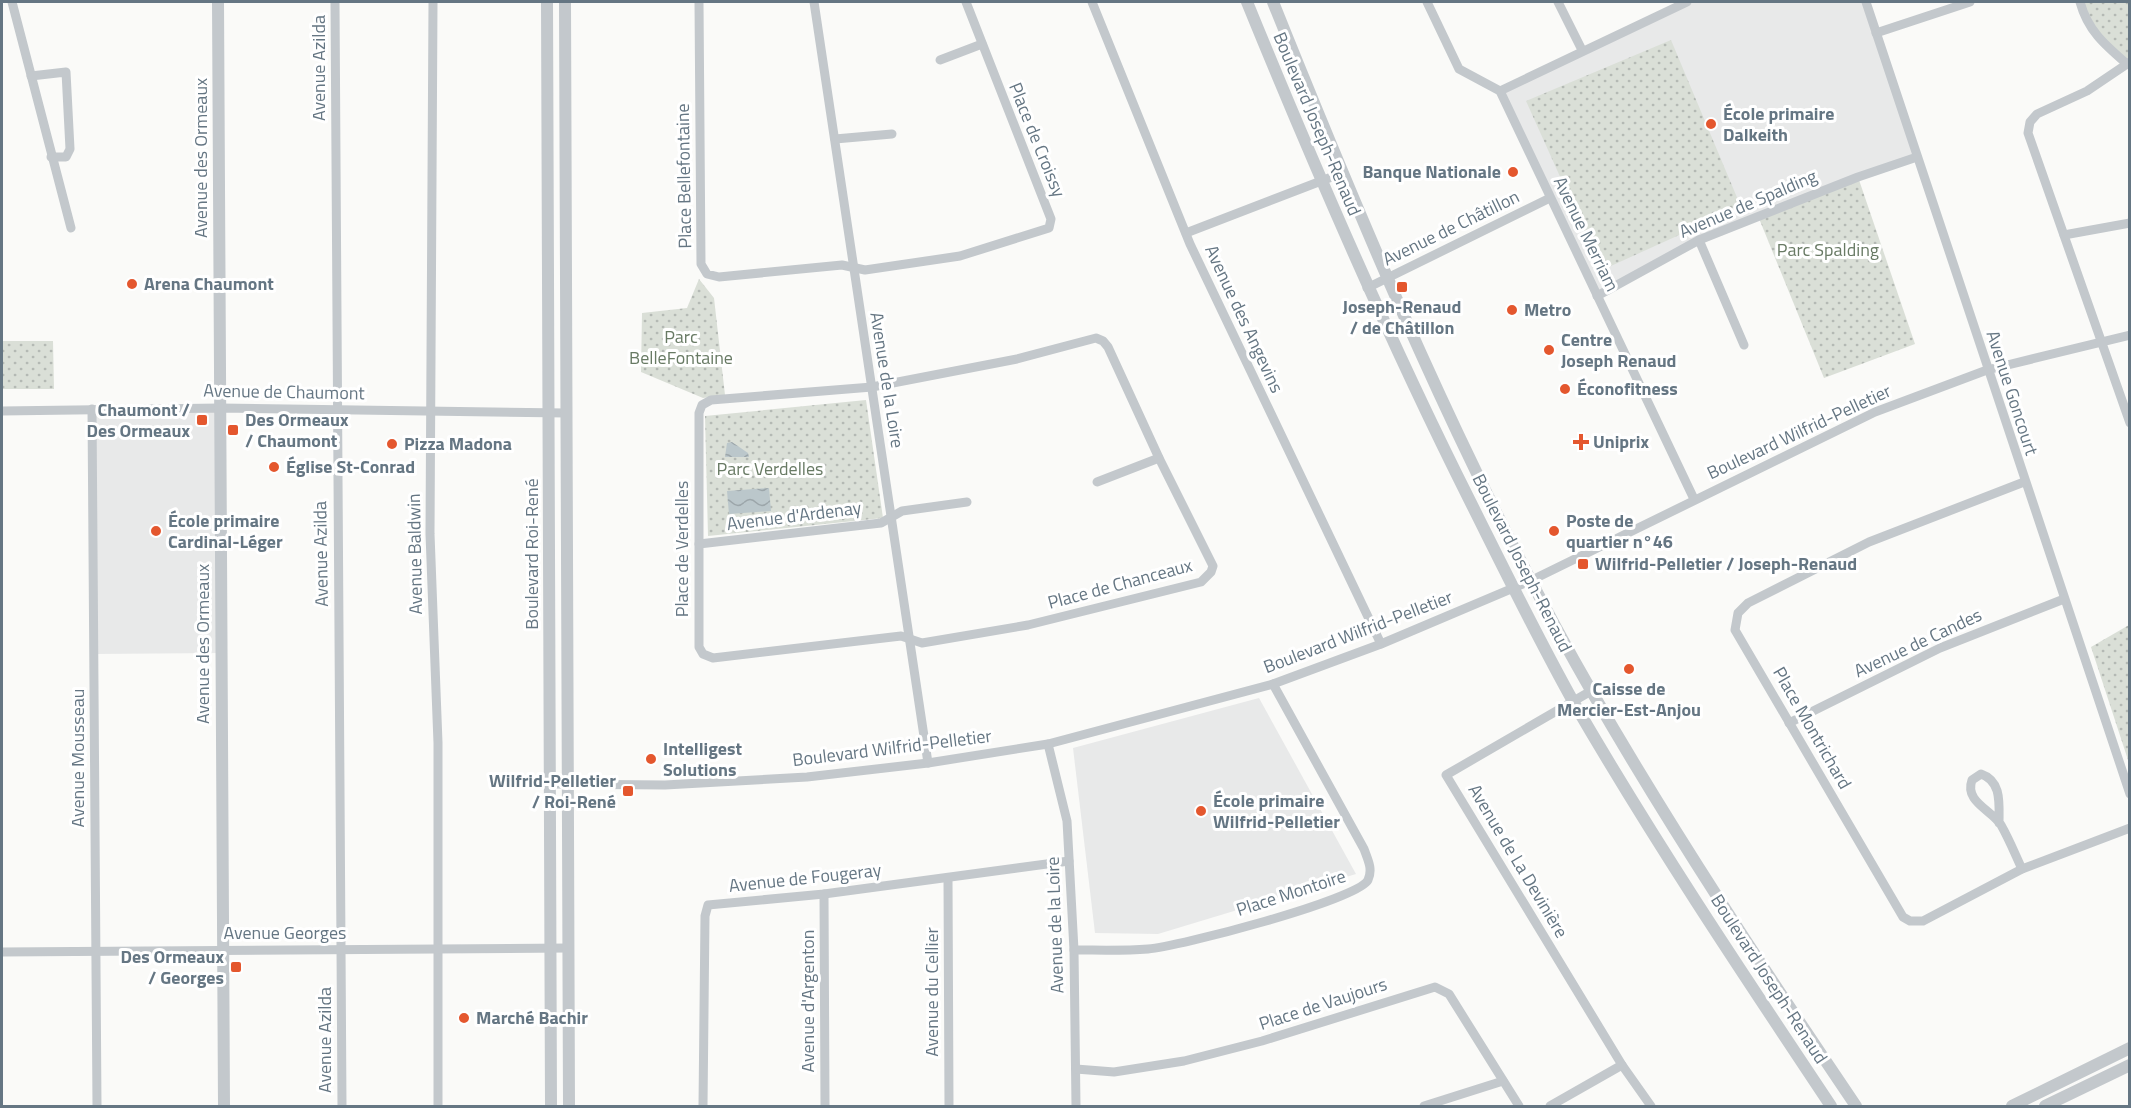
<svg xmlns="http://www.w3.org/2000/svg" width="2131" height="1108" font-family="'Titillium Web',sans-serif">
<style>
.built{fill:#e8e9e9}
.grass{fill:url(#grass-dots)}
.water{fill:url(#water-waves)}
.lines{fill:none;stroke-linecap:round;stroke-linejoin:round}
.minor{stroke:#c3c8cc;stroke-width:9}
.tertiary{stroke:#c3c8cc;stroke-width:12}
.poi-dot{fill:#e4572e;stroke:#fff;stroke-width:2}
.labels{text-anchor:middle;stroke-width:6;stroke-linejoin:round;paint-order:stroke}
.street-label{font-size:18px;fill:#657683;stroke:#fff}
.poi-label{font-size:18px;font-weight:bold;fill:#657683;stroke:#fff;text-anchor:start}
.park-label{font-size:18px;fill:#687a64;stroke:#fff}
</style>
<defs>
<pattern id="grass-dots" width="8" height="8" patternUnits="userSpaceOnUse" patternTransform="scale(1.5)"><rect width="8" height="8" fill="#dadfd7"/><path d="M2 2h.1M6 6h.1" fill="none" stroke="#b4b9b4" stroke-width="1.8" stroke-linecap="round"/></pattern>
<pattern id="water-waves" width="16" height="10" patternUnits="userSpaceOnUse" patternTransform="scale(1.5)"><rect width="16" height="10" fill="#bbc7cb"/><path d="M0 5q4-4 8 0t8 0" fill="none" stroke="#9ca6aa"/></pattern>
</defs>
<rect width="100%" height="100%" fill="#fafaf8"/>
<g class="built">
<path d="M 1687,2 L 1866,2 L 1917,157 L 1758,216 L 1597,296 L 1500,91 Z"/>
<path d="M 94,408 L 216,409 L 220,653 L 94,654 Z"/>
<path d="M 1259,698 L 1356,874 L 1158,934 L 1095,933 L 1073,748 Z"/>
</g>
<g class="grass">
<path d="M 2080,2 L 2129,2 L 2130,62 L 2097,38 Z"/>
<path d="M 1671,40 L 1741,207 L 1602,270 L 1526,101 Z"/>
<path d="M 1858,177 L 1915,344 L 1824,378 L 1758,216 Z"/>
<path d="M 699,279 L 714,298 L 725,395 L 703,398 L 641,372 L 642,313 L 687,308 Z"/>
<path d="M 2,341 L 53,341 L 54,389 L 2,389 Z"/>
<path d="M 866,400 L 883,518 L 708,536 L 705,416 Z"/>
<path d="M 2129,625 L 2129,763 L 2091,647 Z"/>
</g>
<g class="water">
<path d="M 732,442 L 748,453 L 749,457 L 725,457 L 727,443 Z"/>
<path d="M 769,488 L 771,511 L 729,514 L 727,491 Z"/>
</g>
<g class="lines">
<g class="minor">
<path d="M 12,2 L 71,228"/>
<path d="M 335,2 L 342,1106"/>
<path d="M 433,2 L 430,534 L 438,743 L 438,1106"/>
<path d="M 699,2 L 701,264 L 707,274 L 719,277 L 842,265 L 865,270 L 960,256 L 1049,228 L 1051,219 L 966,2"/>
<path d="M 814,2 L 928,763"/>
<path d="M 1092,2 L 1190,244 L 1381,644"/>
<path d="M 1427,2 L 1459,69 L 1500,91 L 1694,499"/>
<path d="M 1558,2 L 1582,50"/>
<path d="M 1866,2 L 2130,794"/>
<path d="M 2080,2 C 2088,31 2105,45 2127,64"/>
<path d="M 1876,33 L 1970,2"/>
<path d="M 940,60 L 982,44"/>
<path d="M 2130,62 L 2087,91 L 2037,114 L 2030,122 L 2028,133 L 2130,423"/>
<path d="M 31,76 L 66,72 L 70,149 L 66,157 L 51,157"/>
<path d="M 1500,91 L 1687,2"/>
<path d="M 835,139 L 892,134"/>
<path d="M 1186,233 L 1342,173"/>
<path d="M 2064,235 L 2130,223"/>
<path d="M 1699,240 L 1744,345"/>
<path d="M 1367,288 L 1550,198"/>
<path d="M 1597,296 L 1699,240 L 1858,177 L 1917,157"/>
<path d="M 1096,338 L 1103,341 L 1108,347 L 1159,458 L 1213,566 L 1211,572 L 1201,582 L 1028,625 L 922,643 L 901,636 L 713,658 L 703,654 L 699,647 L 699,413 L 702,405 L 711,400 L 872,387 L 1017,359 Z"/>
<path d="M 92,409 L 97,1106"/>
<path d="M 2,411 L 220,408 L 566,413"/>
<path d="M 1097,482 L 1159,458"/>
<path d="M 2024,482 L 1869,542 L 1748,603 L 1738,613 L 1735,630 L 1903,917 L 1910,921 L 1923,921 L 2022,869 L 2130,828"/>
<path d="M 699,544 L 881,523 L 902,511 L 967,502"/>
<path d="M 1591,691 L 1446,775 L 1622,1065 L 1651,1106"/>
<path d="M 1789,723 L 1940,648 L 2064,599"/>
<path d="M 1048,744 L 1067,821 L 1074,950 L 1076,1106"/>
<path d="M 551,784 L 665,785 L 807,777 L 928,763 L 1048,744 L 1273,684 L 1381,644 L 1532,580 L 1875,412 L 1987,370 L 2130,335"/>
<path d="M 1999,823 C 1999,804 2002,781 1981,774 L 1972,780 C 1964,802 1992,810 2001,825 C 2009,839 2015,854 2022,869"/>
<path d="M 948,878 L 949,1106"/>
<path d="M 824,894 L 825,1106"/>
<path d="M 1074,950 C 1098,950 1123,951 1148,949 C 1177,947 1358,900 1368,880 C 1373,869 1368,860 1364,849 L 1273,684"/>
<path d="M 2,952 L 568,948"/>
<path d="M 1076,1069 L 1114,1072 L 1184,1061 L 1262,1041 L 1435,987 L 1449,994 L 1519,1106"/>
<path d="M 703,1106 L 705,916 L 708,905 L 824,894 L 1069,861"/>
<path d="M 1424,1106 L 1503,1081"/>
<path d="M 1550,1106 L 1622,1065"/>
</g>
<g class="tertiary">
<path d="M 218,2 L 224,1106"/>
<path d="M 547,2 L 551,1106"/>
<path d="M 565,2 L 569,1106"/>
<path d="M 1247,2 C 1316,171 1388,338 1470,501 C 1504,569 1537,637 1574,703 C 1654,841 1743,974 1831,1106"/>
<path d="M 1273,2 C 1367,236 1466,473 1592,692 C 1674,834 1764,970 1856,1106"/>
<path d="M 2012,1106 L 2130,1048"/>
<path d="M 2045,1106 L 2130,1065"/>
</g>
</g>
<g class="poi-dot">
<circle cx="1711" cy="124" r="6"/>
<circle cx="1513" cy="172" r="6"/>
<circle cx="132" cy="284" r="6"/>
<rect x="1396" y="281" width="12" height="12" rx="3"/>
<circle cx="1512" cy="310" r="6"/>
<circle cx="1549" cy="350" r="6"/>
<circle cx="1565" cy="389" r="6"/>
<rect x="196" y="414" width="12" height="12" rx="3"/>
<rect x="227" y="424" width="12" height="12" rx="3"/>
<path d="M1578 433h6v6h6v6h-6v6h-6v-6h-6v-6h6z"/>
<circle cx="392" cy="444" r="6"/>
<circle cx="274" cy="467" r="6"/>
<circle cx="156" cy="531" r="6"/>
<circle cx="1554" cy="531" r="6"/>
<rect x="1577" y="558" width="12" height="12" rx="3"/>
<circle cx="1629" cy="669" r="6"/>
<circle cx="651" cy="759" r="6"/>
<rect x="622" y="785" width="12" height="12" rx="3"/>
<circle cx="1201" cy="811" r="6"/>
<rect x="230" y="961" width="12" height="12" rx="3"/>
<circle cx="464" cy="1018" r="6"/>
</g>
<g class="labels">
<g class="street-label">
<text transform="translate(319 68) rotate(-90)" y="6">Avenue Azilda</text>
<text transform="translate(1317 124) rotate(67)" y="6">Boulevard Joseph-Renaud</text>
<text transform="translate(1037 140) rotate(68)" y="6">Place de Croissy</text>
<text transform="translate(201 158) rotate(-90)" y="6">Avenue des Ormeaux</text>
<text transform="translate(684 176) rotate(-91)" y="6">Place Bellefontaine</text>
<text transform="translate(1748 204) rotate(-23)" y="6">Avenue de Spalding</text>
<text transform="translate(1451 228) rotate(-26)" y="6">Avenue de Châtillon</text>
<text transform="translate(1586 234) rotate(64)" y="6">Avenue Merriam</text>
<text transform="translate(1244 319) rotate(65)" y="6">Avenue des Angevins</text>
<text transform="translate(887 380) rotate(81)" y="6">Avenue de la Loire</text>
<text transform="translate(284 392) rotate(1)" y="6">Avenue de Chaumont</text>
<text transform="translate(2012 393) rotate(72)" y="6">Avenue Goncourt</text>
<text transform="translate(1799 432) rotate(-25)" y="6">Boulevard Wilfrid-Pelletier</text>
<text transform="translate(794 516) rotate(-7)" y="6">Avenue d'Ardenay</text>
<text transform="translate(682 549) rotate(-90)" y="6">Place de Verdelles</text>
<text transform="translate(321 554) rotate(-91)" y="6">Avenue Azilda</text>
<text transform="translate(415 554) rotate(-91)" y="6">Avenue Baldwin</text>
<text transform="translate(532 554) rotate(-90)" y="6">Boulevard Roi-René</text>
<text transform="translate(1522 563) rotate(63)" y="6">Boulevard Joseph-Renaud</text>
<text transform="translate(1120 584) rotate(-15)" y="6">Place de Chanceaux</text>
<text transform="translate(1358 632) rotate(-21)" y="6">Boulevard Wilfrid-Pelletier</text>
<text transform="translate(1918 643) rotate(-25)" y="6">Avenue de Candes</text>
<text transform="translate(203 644) rotate(-90)" y="6">Avenue des Ormeaux</text>
<text transform="translate(1812 728) rotate(60)" y="6">Place Montrichard</text>
<text transform="translate(892 748) rotate(-7)" y="6">Boulevard Wilfrid-Pelletier</text>
<text transform="translate(78 758) rotate(-90)" y="6">Avenue Mousseau</text>
<text transform="translate(1518 861) rotate(59)" y="6">Avenue de La Devinière</text>
<text transform="translate(805 878) rotate(-6)" y="6">Avenue de Fougeray</text>
<text transform="translate(1291 893) rotate(-18)" y="6">Place Montoire</text>
<text transform="translate(1055 925) rotate(-92)" y="6">Avenue de la Loire</text>
<text x="285" y="939">Avenue Georges</text>
<text transform="translate(1769 979) rotate(57)" y="6">Boulevard Joseph-Renaud</text>
<text transform="translate(932 992) rotate(-90)" y="6">Avenue du Cellier</text>
<text transform="translate(808 1001) rotate(-90)" y="6">Avenue d'Argenton</text>
<text transform="translate(1323 1004) rotate(-18)" y="6">Place de Vaujours</text>
<text transform="translate(325 1040) rotate(-90)" y="6">Avenue Azilda</text>
</g>
<g class="poi-label">
<text x="1723" y="120">École primaire<tspan x="1723" dy="21">Dalkeith</tspan></text>
<text x="1501" y="178" text-anchor="end">Banque Nationale</text>
<text x="144" y="290">Arena Chaumont</text>
<text x="1402" y="313" text-anchor="middle">Joseph-Renaud<tspan x="1402" dy="21">/ de Châtillon</tspan></text>
<text x="1524" y="316">Metro</text>
<text x="1561" y="346">Centre<tspan x="1561" dy="21">Joseph Renaud</tspan></text>
<text x="1577" y="395">Éconofitness</text>
<text x="190" y="416" text-anchor="end">Chaumont /<tspan x="190" dy="21">Des Ormeaux</tspan></text>
<text x="245" y="426">Des Ormeaux<tspan x="245" dy="21">/ Chaumont</tspan></text>
<text x="1593" y="448">Uniprix</text>
<text x="404" y="450">Pizza Madona</text>
<text x="286" y="473">Église St-Conrad</text>
<text x="168" y="527">École primaire<tspan x="168" dy="21">Cardinal-Léger</tspan></text>
<text x="1566" y="527">Poste de<tspan x="1566" dy="21">quartier n°46</tspan></text>
<text x="1595" y="570">Wilfrid-Pelletier / Joseph-Renaud</text>
<text x="1629" y="695" text-anchor="middle">Caisse de<tspan x="1629" dy="21">Mercier-Est-Anjou</tspan></text>
<text x="663" y="755">Intelligest<tspan x="663" dy="21">Solutions</tspan></text>
<text x="616" y="787" text-anchor="end">Wilfrid-Pelletier<tspan x="616" dy="21">/ Roi-René</tspan></text>
<text x="1213" y="807">École primaire<tspan x="1213" dy="21">Wilfrid-Pelletier</tspan></text>
<text x="224" y="963" text-anchor="end">Des Ormeaux<tspan x="224" dy="21">/ Georges</tspan></text>
<text x="476" y="1024">Marché Bachir</text>
</g>
<g class="park-label">
<text x="1828" y="256">Parc Spalding</text>
<text x="681" y="343">Parc<tspan x="681" dy="21">BelleFontaine</tspan></text>
<text x="770" y="475">Parc Verdelles</text>
</g>
</g>
<rect width="2131" height="1108" fill="none" stroke="#657683" stroke-width="6"/>
</svg>
